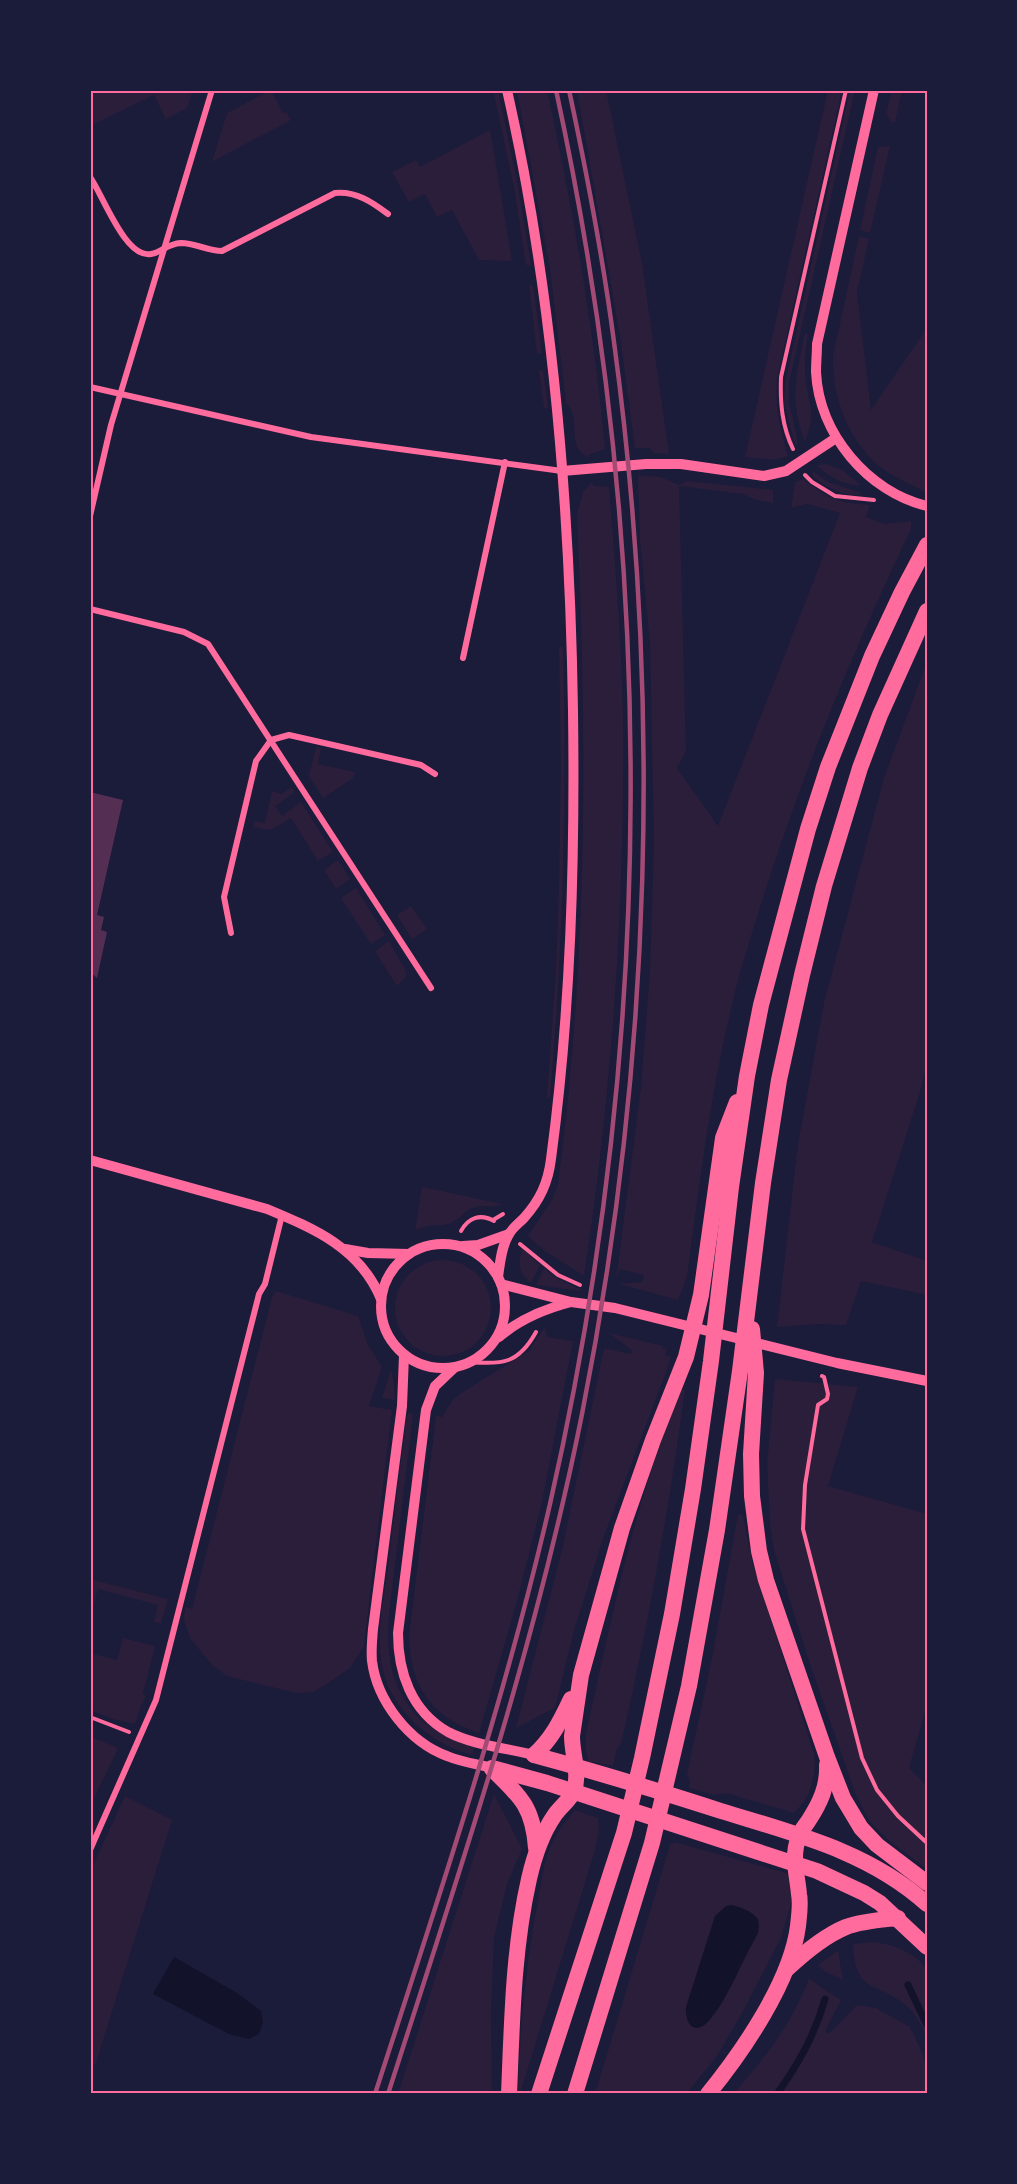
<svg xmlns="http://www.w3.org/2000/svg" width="1017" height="2184" font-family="Quicksand,sans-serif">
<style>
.green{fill:#2a1e3b}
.water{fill:#12122b}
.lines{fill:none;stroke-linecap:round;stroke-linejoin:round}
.stream{stroke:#12122b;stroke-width:7}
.building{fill:#542f53}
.path{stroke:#ff6b9d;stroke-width:4}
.minor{stroke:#ff6b9d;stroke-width:6}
.tertiary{stroke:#ff6b9d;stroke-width:10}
.trunk{stroke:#ff6b9d;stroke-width:16}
.rail{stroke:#a44b75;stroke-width:4.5}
.neatline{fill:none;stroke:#ff6b9d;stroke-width:2}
</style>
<rect width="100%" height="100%" fill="#1b1b3a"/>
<g class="green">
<path d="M 90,90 L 126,90 L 127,93 L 132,90 L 193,90 L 187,108 L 166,119 L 154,95 L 90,126 Z"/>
<path d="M 271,90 L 283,113 L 286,112 L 291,120 L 212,162 L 227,113 Z"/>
<path d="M 493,90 L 498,90 L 518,186 L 531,266 L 526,265 L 514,187 Z"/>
<path d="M 517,90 L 547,90 C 573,208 594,329 605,449 L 588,455 L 588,458 C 564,443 583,420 566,403 L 550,269 Z"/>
<path d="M 577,90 L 606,90 L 642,263 L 669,454 L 653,453 L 650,448 L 635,448 L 620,336 Z"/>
<path d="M 828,90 L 842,90 L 777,379 C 775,406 780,430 788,456 L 773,460 L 745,457 Z"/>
<path d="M 850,90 L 855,90 L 789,383 L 789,402 L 798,443 L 795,445 L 784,403 L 785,383 Z"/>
<path d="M 892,90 L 902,90 L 895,123 L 891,121 L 886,114 Z"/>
<path d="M 490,130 L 493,146 L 512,261 L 479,260 L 452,210 L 437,217 L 425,194 L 409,202 L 392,172 L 416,160 L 420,167 Z"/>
<path d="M 890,146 L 870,233 L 860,230 L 878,147 Z"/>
<path d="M 859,236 L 869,239 L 857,292 L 871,410 L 927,328 L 927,493 C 911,484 892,477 878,465 C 847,438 832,396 833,356 Z"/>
<path d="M 529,285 L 533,285 L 542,353 L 537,354 Z"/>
<path d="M 805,333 L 808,334 C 805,350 804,366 806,382 C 810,410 816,413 805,442 C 789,400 796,376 805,333 Z"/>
<path d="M 543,370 L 548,408 L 544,408 L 539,371 Z"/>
<path d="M 827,464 L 842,470 L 861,485 C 845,486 828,477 817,465 Z"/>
<path d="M 813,471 L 828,482 L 859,492 L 861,495 C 843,496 826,488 813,476 Z"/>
<path d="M 638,475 L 661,477 L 679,485 L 687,481 L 773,490 L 773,503 L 756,500 L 743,494 L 679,486 L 686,751 L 677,768 L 718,826 L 840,513 L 807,504 L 791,508 L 795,482 L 803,479 C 827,498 838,503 870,505 L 866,517 L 884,524 L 911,521 L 911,529 C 854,649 804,769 764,895 C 752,933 740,970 731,1009 C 710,1097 699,1187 687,1277 L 678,1300 L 619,1284 L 642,1282 L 644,1275 L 620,1269 L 616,1281 L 641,1087 L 650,971 L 654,843 L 650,643 L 640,540 Z"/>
<path d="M 592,482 L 594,486 L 609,487 C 615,564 622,642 623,719 C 625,906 612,1092 584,1276 L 545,1251 L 528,1236 L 552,1200 L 558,1184 C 588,959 587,741 577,514 L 583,492 Z"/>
<path d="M 559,647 L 563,647 C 567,799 563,946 550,1098 L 547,1097 L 556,971 L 559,883 L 561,765 Z"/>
<path d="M 927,662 L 927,1064 L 920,1092 L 872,1242 L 927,1261 L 927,1295 L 861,1281 L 846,1325 L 818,1324 L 777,1327 L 798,1144 L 824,1003 L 884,778 Z"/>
<path d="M 316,747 L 321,748 L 318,764 L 355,772 L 353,778 L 323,798 L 309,776 Z"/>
<path d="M 291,787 L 295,792 L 275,806 L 282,816 L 301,802 L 333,852 L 318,861 L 291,818 L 271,830 L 253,827 L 255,821 L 265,823 L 272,791 L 282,794 Z"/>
<path d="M 338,860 L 350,879 L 336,889 L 324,870 Z"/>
<path d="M 356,888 L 385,935 L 371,944 L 341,898 Z"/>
<path d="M 411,906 L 427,929 L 412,939 L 397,915 Z"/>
<path d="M 389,941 L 406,971 L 406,977 L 397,986 L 375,951 Z"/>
<path d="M 422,1187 L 433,1189 L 502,1204 C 493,1209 483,1204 473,1208 C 465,1210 461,1218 453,1222 C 442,1228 429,1222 415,1231 Z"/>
<path d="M 522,1248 L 540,1265 L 531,1283 C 518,1273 518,1264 522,1248 Z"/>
<circle cx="443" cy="1308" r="48"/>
<path d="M 544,1268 L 558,1279 L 582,1290 L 581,1291 L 536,1285 Z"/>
<path d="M 276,1291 L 358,1316 L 368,1345 L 382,1367 L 369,1406 L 392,1410 L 364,1646 L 350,1668 L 327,1684 L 313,1692 L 296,1693 L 227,1676 L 212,1665 L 190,1638 L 184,1620 L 185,1607 L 192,1609 L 272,1297 Z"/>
<path d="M 545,1326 L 547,1337 L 573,1341 L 542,1502 L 517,1601 L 479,1733 C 431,1717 410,1686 409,1636 L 436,1416 L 442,1417 L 452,1401 L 461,1393 L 529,1351 Z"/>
<path d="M 609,1333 L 663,1346 L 663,1349 L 667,1349 L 665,1355 L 671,1357 L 669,1364 L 604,1536 L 575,1627 L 555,1708 L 516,1728 L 562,1550 L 604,1348 L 630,1354 L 633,1351 Z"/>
<path d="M 391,1369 L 394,1384 L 395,1400 L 382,1398 Z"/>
<path d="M 775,1379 L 858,1387 L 828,1486 L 927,1514 L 927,1705 L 909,1768 L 927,1786 L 927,1869 L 886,1838 L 868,1819 L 856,1795 L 810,1664 L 774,1550 L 770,1524 L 767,1464 Z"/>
<path d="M 682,1390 L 685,1390 C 669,1509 648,1627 621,1744 L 617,1748 L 613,1766 L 588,1761 L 586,1751 L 586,1733 C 612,1618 634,1499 682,1390 Z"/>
<path d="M 409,1412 L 413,1415 L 389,1614 C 385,1659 393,1703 435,1730 C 447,1737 462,1741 475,1746 L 472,1755 C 425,1742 384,1704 380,1653 C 378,1620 386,1585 390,1552 C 395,1507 401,1461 407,1416 Z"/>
<path d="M 738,1514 L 743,1515 L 752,1561 L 814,1754 C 817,1777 811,1797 794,1813 L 726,1793 L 714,1795 L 689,1788 L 690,1782 L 687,1774 L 712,1658 Z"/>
<path d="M 90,1579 L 168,1599 L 161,1623 L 154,1622 L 158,1605 L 98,1589 L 90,1619 Z"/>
<path d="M 123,1638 L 155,1646 L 143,1693 L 146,1696 L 141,1706 L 135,1724 L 113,1719 L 90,1710 L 90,1653 L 117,1660 Z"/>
<path d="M 90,1736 L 118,1748 L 90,1807 Z"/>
<path d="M 494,1794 L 522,1849 L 507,1884 L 494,1938 L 491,2012 L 492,2094 L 398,2094 Z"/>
<path d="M 125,1796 L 172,1820 L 96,2063 L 90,2068 L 90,1872 Z"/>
<path d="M 575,1810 L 598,1818 L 599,1830 L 595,1850 L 520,2094 L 517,2094 C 521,2029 525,1965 538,1902 C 541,1884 543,1865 550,1848 C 556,1833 565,1822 575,1810 Z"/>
<path d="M 674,1842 L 787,1873 L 793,1897 L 781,1938 L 743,2011 L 717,2056 L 686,2094 L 595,2094 L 670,1845 Z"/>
<path d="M 871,1942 C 894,1944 912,1951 927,1969 L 927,2039 C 922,2025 916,2013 904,2004 C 876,1981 855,1994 853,1944 Z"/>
<path d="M 838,1950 L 843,1980 L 826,1972 L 818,1965 Z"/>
<path d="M 809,1978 L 822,1988 L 841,2000 L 825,2031 L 829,2034 L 857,2005 L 876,2008 L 910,2027 L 923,2054 L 927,2072 L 927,2094 L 733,2094 C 765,2058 792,2024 809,1978 Z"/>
</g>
<g class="water">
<path d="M 732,1905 C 743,1908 751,1911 758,1919 C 759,1924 759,1929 758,1933 C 755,1940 750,1947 747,1954 C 736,1975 727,1998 712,2017 C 698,2036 685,2029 686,2007 L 715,1916 L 726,1906 Z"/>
<path d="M 174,1957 L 237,1993 L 261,2011 L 263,2022 L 259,2034 L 249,2039 L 229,2034 L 153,1994 Z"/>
</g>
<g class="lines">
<g class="stream">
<path d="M 908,1985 L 927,2025"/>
<path d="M 777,2094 C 798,2064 815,2035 825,1999"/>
</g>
</g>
<path class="building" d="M 90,792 L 123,800 L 97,915 L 104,917 L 101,930 L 107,932 L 97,978 L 90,972 Z"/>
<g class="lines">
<g class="path">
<path d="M 793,449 C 782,426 780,403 781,377 L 846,90"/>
<path d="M 805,475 L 812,482 L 835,496 L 874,500"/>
<path d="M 493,1220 L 503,1214"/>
<path d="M 461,1231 C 468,1218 480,1213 494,1221"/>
<path d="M 520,1244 L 558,1275 L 580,1285"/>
<path d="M 470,1362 C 503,1365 519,1363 536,1332"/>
<path d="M 822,1376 L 824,1377 L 828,1394 L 827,1399 L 818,1405 L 805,1485 L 803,1529 L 862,1758 L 877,1790 L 898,1816 L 927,1843"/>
<path d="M 90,1717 L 129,1732"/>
</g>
<g class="minor">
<path d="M 90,177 C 102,193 125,259 151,254 C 163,252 166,244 181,243 C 195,243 208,251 222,251 L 335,193 C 356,191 372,202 388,214"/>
<path d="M 90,387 L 311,437 L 562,471"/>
<path d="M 90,516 L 111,425 L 212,90"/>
<path d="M 90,609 L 184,632 L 208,644 L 431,988"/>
<path d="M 463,658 L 505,462"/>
<path d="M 231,933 L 224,897 L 256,761 L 271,740 L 289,735 L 421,765 L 435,774"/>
<path d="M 90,1850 L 156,1700 L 259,1294 L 265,1284 L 282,1215"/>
</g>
<g class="tertiary">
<path d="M 874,90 L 817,344 C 817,353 816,363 816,372 C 819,434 868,492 927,506"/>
<path d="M 562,471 L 646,464 L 681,464 L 764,476 L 786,471 L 836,438"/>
<path d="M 90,1160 L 267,1209 C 315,1229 360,1248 381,1299"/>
<circle cx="443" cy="1306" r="62"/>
<path d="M 463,1246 L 478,1245 L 509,1234"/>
<path d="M 345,1249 L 368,1253 L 409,1254"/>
<path d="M 498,1277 C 500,1264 501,1248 508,1236 C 511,1229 518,1224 524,1218 C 540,1200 548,1183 551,1159 C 571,1010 575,861 573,711 C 570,503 553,293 507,90"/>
<path d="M 501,1284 L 571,1302 L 615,1308 L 837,1363 L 927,1381"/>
<path d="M 499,1337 C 520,1319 544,1309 571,1302"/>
<path d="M 404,1355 L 402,1406 L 373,1629 C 372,1640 371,1651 372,1661 C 377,1701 409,1742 447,1756 C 461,1762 477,1764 492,1768"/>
<path d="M 455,1367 L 435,1386 L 426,1410 L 398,1633 C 398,1672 411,1711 448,1732 C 473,1745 506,1748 534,1755"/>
</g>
<g class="trunk">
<path d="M 752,1329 L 756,1373 L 751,1454 L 752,1496 L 759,1551 L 766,1580 L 827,1757 L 843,1798 L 861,1828 L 877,1845 L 927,1883"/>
<path d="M 534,1755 C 597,1772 659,1791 721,1811 C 795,1834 868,1851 927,1904"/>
<path d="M 534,1755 C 552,1739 561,1720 571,1699"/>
<path d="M 492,1768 L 547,1783 L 817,1871 L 864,1893 L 880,1903 L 927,1947"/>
<path d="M 492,1769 C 521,1797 533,1807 536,1848"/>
<path d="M 787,1969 C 804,1953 824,1936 846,1927 C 862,1921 880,1920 898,1918"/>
<path d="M 509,2094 C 512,2023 513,1949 529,1879 C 534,1857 541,1835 554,1816 C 559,1808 571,1799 574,1791 C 580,1773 572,1755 572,1736 L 581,1675 L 622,1528 L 653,1440 L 686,1357 L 701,1295 L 723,1138 L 737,1102"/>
<path d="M 539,2094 L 624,1833 L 642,1758 L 672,1614 L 693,1489 L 711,1361 L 731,1187 L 747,1076 L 761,1005 L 808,829 L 828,767 L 872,656 L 902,592 L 927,545"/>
<path d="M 575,2094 L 652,1843 L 689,1686 L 717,1530 L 740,1371 L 763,1183 L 779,1080 L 802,975 L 824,886 L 860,768 L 880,715 L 927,611"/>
<path d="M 708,2094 C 743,2051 791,1981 798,1926 C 799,1916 801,1904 799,1894 C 797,1873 791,1857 799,1836 C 801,1830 806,1825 809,1820 C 820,1803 828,1786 827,1765"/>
</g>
<g class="rail">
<path d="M 375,2094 C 438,1899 504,1704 550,1504 C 656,1039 657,556 556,90"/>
<path d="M 388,2094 C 460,1870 536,1645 582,1414 C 652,1062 662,698 614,342 C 603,258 587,174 569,90"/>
</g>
</g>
<rect width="1017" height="2184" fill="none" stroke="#1b1b3a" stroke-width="183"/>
<rect x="92" y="92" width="834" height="2000" class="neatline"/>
</svg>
